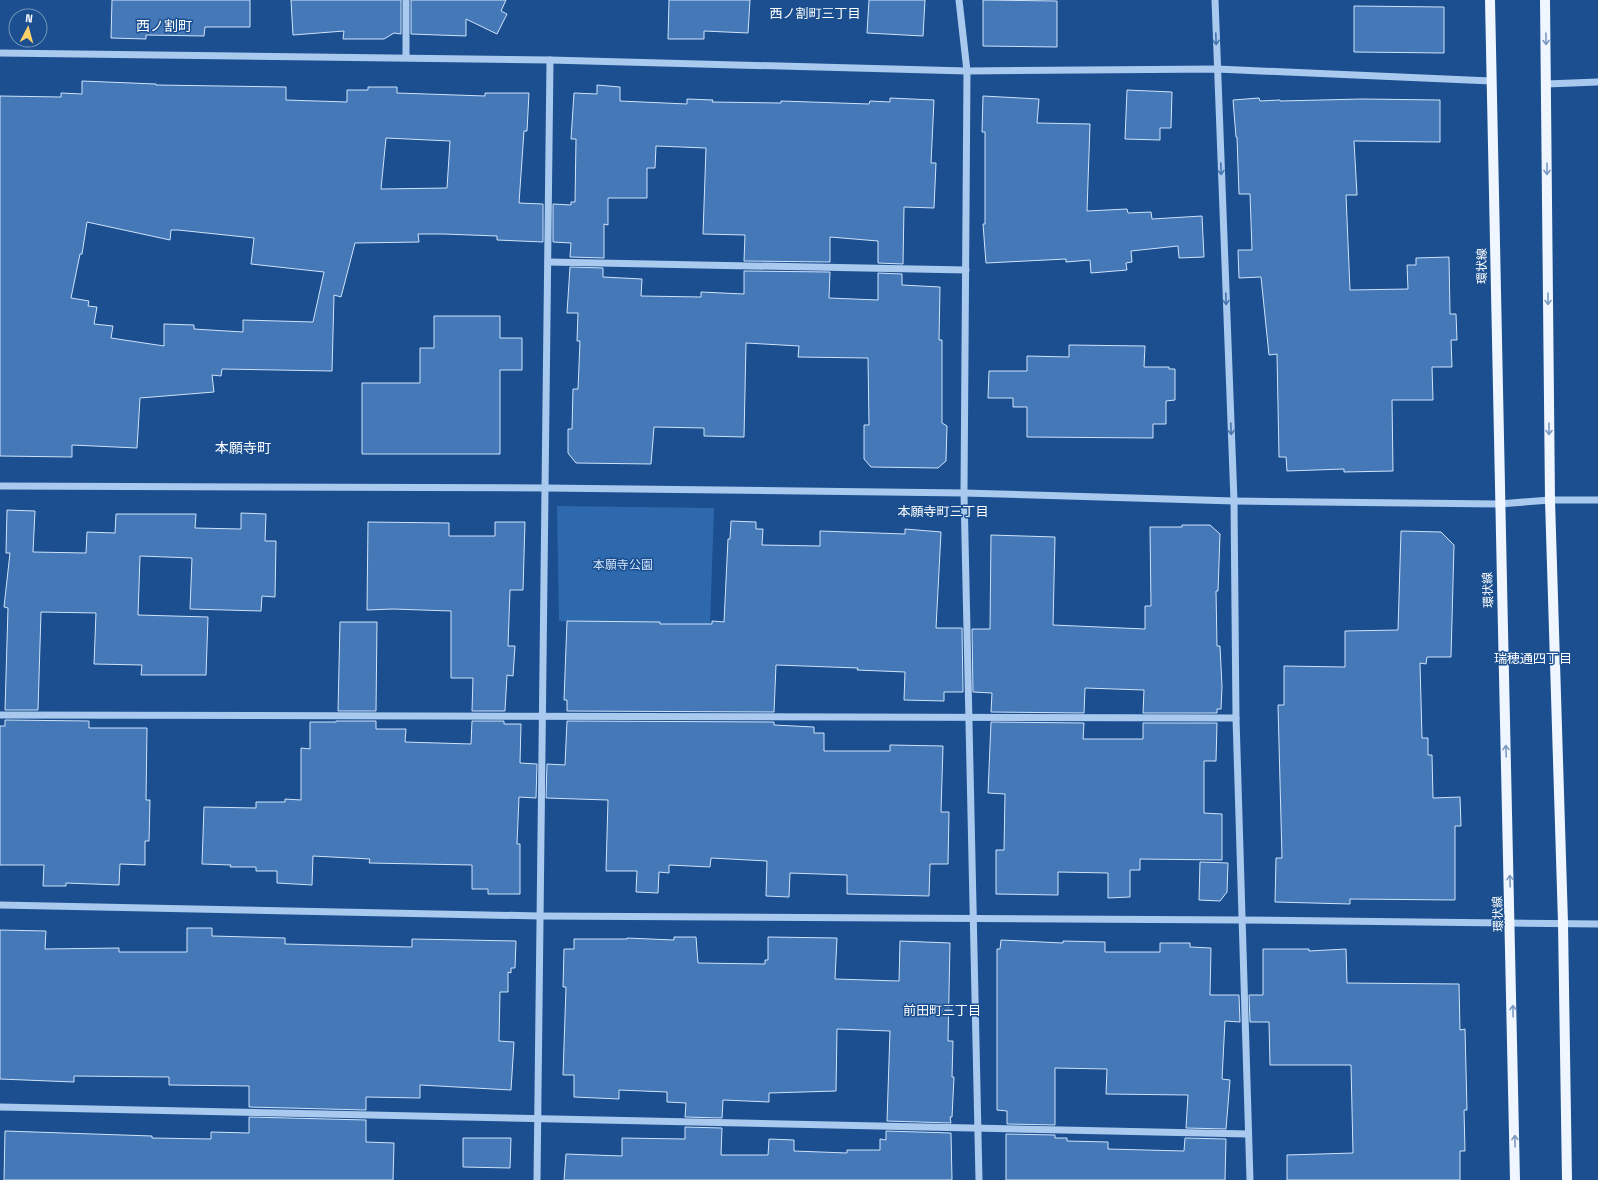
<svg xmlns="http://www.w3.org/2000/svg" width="1598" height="1180" font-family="'Space Grotesk','Noto Sans JP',sans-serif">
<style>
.green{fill:#2e69ad}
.building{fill:#4478b7;stroke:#cfe3fa;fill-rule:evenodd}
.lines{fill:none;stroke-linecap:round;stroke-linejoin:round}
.minor{stroke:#a9c9ee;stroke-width:7}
.major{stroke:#f0f6ff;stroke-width:10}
.oneway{stroke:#4674ac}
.oneway2{stroke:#7b9ac1}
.labels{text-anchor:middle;stroke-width:3;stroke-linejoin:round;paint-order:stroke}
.street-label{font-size:12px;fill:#fff;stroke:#1b4f8f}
.park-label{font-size:12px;fill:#cfe3fa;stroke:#1b4f8f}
.neighbourhood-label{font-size:13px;fill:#fff;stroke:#1b4f8f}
.quarter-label{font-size:14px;fill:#fff;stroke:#1b4f8f}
</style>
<rect width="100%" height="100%" fill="#1b4f8f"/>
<path class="green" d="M 557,506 L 714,508 L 710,625 L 559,621 Z"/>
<g class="building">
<path d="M 112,0 L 250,0 L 250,27 L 205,27 L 204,36 L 146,35 L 146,39 L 111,38 Z"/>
<path d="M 291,0 L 401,0 L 401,34 L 394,33 L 384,39 L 343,39 L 344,31 L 293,35 Z"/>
<path d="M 411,0 L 506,0 L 501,11 L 507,14 L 497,34 L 466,19 L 466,36 L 411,34 Z"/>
<path d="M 669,0 L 750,0 L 748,33 L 704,31 L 704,39 L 668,39 Z"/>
<path d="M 869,0 L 925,0 L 923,36 L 867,33 Z"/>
<path d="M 983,0 L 1057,1 L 1057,47 L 983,46 Z"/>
<path d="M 1354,6 L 1444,7 L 1444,53 L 1354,52 Z"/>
<path d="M 82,81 L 156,84 L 156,85 L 286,87 L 286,100 L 347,102 L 347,90 L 368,90 L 368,87 L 397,87 L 397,93 L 485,96 L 485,93 L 529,93 L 527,131 L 524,131 L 519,203 L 543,204 L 543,242 L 497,240 L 497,236 L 443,234 L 418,234 L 419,242 L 355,243 L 341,297 L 334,295 L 332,371 L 222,369 L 221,376 L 212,375 L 214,392 L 140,398 L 137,448 L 72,445 L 72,457 L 0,456 L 0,96 L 61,97 L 61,93 L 82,94 ZM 386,138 L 450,141 L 447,188 L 381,189 ZM 87,222 L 170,240 L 171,230 L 178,230 L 254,238 L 251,264 L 324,272 L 313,322 L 243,320 L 243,332 L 194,329 L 194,325 L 164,324 L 164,346 L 111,338 L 113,326 L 94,324 L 97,307 L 88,306 L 89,301 L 71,298 L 80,254 L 82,254 Z"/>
<path d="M 597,85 L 620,87 L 620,101 L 687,104 L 687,99 L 713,100 L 712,102 L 781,103 L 781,101 L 869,104 L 870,101 L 890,102 L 890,98 L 934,100 L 931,163 L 936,163 L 934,208 L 904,207 L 903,264 L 878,263 L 878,241 L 830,237 L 830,262 L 744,261 L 745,235 L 703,234 L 706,148 L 656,146 L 655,168 L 647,168 L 647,198 L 608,198 L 608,225 L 604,224 L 604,258 L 570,257 L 571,243 L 553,242 L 553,204 L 571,205 L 571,202 L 575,202 L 576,139 L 571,139 L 574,93 L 597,94 Z"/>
<path d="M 1127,90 L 1172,92 L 1171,128 L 1160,128 L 1160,140 L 1125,139 Z"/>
<path d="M 983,96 L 1039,99 L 1037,123 L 1090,124 L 1087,211 L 1127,209 L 1128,213 L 1151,212 L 1152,219 L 1202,216 L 1204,257 L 1179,258 L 1178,246 L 1131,251 L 1132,262 L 1126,263 L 1127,270 L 1091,273 L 1090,260 L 1066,262 L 1066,259 L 986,263 L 983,224 L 985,224 L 985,132 L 982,132 Z"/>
<path d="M 1259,98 L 1260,101 L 1280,100 L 1280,101 L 1362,99 L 1440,100 L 1440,142 L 1354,141 L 1357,195 L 1346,195 L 1350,290 L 1408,289 L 1407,265 L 1416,265 L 1416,258 L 1449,257 L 1450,314 L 1456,314 L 1457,340 L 1451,340 L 1452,367 L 1432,367 L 1433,400 L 1392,400 L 1393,471 L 1344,472 L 1344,469 L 1287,471 L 1286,457 L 1279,457 L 1277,354 L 1269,355 L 1261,277 L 1239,278 L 1238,250 L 1252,250 L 1250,194 L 1239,194 L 1237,137 L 1236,137 L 1233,100 Z"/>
<path d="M 570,267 L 603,268 L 603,277 L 642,279 L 641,296 L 701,297 L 701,292 L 744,294 L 744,271 L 830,272 L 829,298 L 878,300 L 878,273 L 902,274 L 902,285 L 940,287 L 939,340 L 942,340 L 942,423 L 947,426 L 946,461 L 938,468 L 871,467 L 864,459 L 864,425 L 869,425 L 868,358 L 798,357 L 799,346 L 746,343 L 744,437 L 704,436 L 704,428 L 654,427 L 651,464 L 576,463 L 568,453 L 568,429 L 572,429 L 573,389 L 578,389 L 580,341 L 577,341 L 578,313 L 567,313 Z"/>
<path d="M 434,316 L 500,316 L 500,338 L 522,338 L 522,370 L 500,370 L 500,454 L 362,454 L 362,383 L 420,383 L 420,348 L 434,348 Z"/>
<path d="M 1069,345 L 1145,346 L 1144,367 L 1169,367 L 1169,369 L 1175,369 L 1175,400 L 1166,401 L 1166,424 L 1153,424 L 1153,438 L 1027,437 L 1027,407 L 1013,407 L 1013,398 L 988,398 L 989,371 L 1027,371 L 1027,356 L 1069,357 Z"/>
<path d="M 7,510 L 35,511 L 33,552 L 86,553 L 87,532 L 115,533 L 116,514 L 196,514 L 195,528 L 241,529 L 241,513 L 266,514 L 265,541 L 276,541 L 275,597 L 262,596 L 261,611 L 190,609 L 192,558 L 140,556 L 138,615 L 208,617 L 206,675 L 141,675 L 142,665 L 94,664 L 96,613 L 41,612 L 38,710 L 5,710 L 8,608 L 4,607 L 10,553 L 6,553 Z"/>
<path d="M 731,521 L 756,522 L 756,529 L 763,529 L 762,545 L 820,546 L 820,531 L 905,534 L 905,529 L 941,532 L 936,628 L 962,628 L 963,692 L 944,692 L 944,701 L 904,700 L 905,672 L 857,670 L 858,668 L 776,665 L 774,712 L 567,711 L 567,700 L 564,700 L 567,621 L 660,622 L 660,624 L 712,624 L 712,621 L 724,622 L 728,539 L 730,539 Z"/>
<path d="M 368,522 L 449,523 L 449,536 L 495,536 L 495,522 L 525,522 L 523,590 L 510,590 L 508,646 L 515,646 L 513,676 L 507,675 L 505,711 L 472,711 L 473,678 L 451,678 L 451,611 L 393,609 L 367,610 Z"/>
<path d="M 1182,525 L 1210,525 L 1220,534 L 1218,591 L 1216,591 L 1217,646 L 1220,646 L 1222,687 L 1221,709 L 1217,709 L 1217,713 L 1143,713 L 1144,690 L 1085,688 L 1084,713 L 991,712 L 992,693 L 973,692 L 972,629 L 990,629 L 991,535 L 1055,537 L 1053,625 L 1145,629 L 1145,606 L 1151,606 L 1150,527 L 1182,527 Z"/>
<path d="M 1401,531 L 1441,532 L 1454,545 L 1451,657 L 1427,657 L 1426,664 L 1420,663 L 1422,738 L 1428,738 L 1428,755 L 1432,755 L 1433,798 L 1460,797 L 1461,826 L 1455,826 L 1455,900 L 1350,899 L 1350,904 L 1275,902 L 1276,858 L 1282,858 L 1278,705 L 1284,705 L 1284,666 L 1345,667 L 1345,631 L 1398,630 Z"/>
<path d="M 340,622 L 377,622 L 376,711 L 338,711 Z"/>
<path d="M 5,720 L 89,721 L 89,728 L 147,728 L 146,800 L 150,800 L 149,841 L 145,841 L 145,865 L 120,864 L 119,885 L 66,883 L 66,886 L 43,886 L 44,865 L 0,865 L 0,726 L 5,726 Z"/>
<path d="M 336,721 L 376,721 L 376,729 L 406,729 L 405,742 L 471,744 L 472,721 L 504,721 L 504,724 L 521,724 L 520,763 L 537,764 L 536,798 L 519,797 L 517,844 L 520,844 L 520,894 L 488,894 L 488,889 L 472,889 L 472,865 L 369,863 L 370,859 L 313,856 L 312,885 L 277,883 L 277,871 L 256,871 L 256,867 L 230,867 L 231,865 L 202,864 L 204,807 L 256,808 L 256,802 L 285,802 L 285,799 L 301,800 L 301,748 L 310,749 L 310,722 L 336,722 Z"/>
<path d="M 567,721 L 774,722 L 774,725 L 814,727 L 814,733 L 824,733 L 824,751 L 890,751 L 890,745 L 943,746 L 941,812 L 949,812 L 948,864 L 930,864 L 929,896 L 847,894 L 847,875 L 790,873 L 789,897 L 766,896 L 767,861 L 711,858 L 710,867 L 669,865 L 669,873 L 659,872 L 658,893 L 636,892 L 637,871 L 606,871 L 608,800 L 546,798 L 547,764 L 565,765 Z"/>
<path d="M 991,722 L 1084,723 L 1083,739 L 1143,739 L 1143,723 L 1217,723 L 1216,761 L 1204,761 L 1204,813 L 1222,814 L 1222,860 L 1140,859 L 1140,870 L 1130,870 L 1130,897 L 1108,898 L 1108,873 L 1058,872 L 1058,895 L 996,894 L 996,850 L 1004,850 L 1005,794 L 988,793 Z"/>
<path d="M 1200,862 L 1228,863 L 1227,892 L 1220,901 L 1199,900 Z"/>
<path d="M 187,928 L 212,928 L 212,936 L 285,938 L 285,944 L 412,947 L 412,939 L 516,941 L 515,968 L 511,968 L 511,973 L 508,972 L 508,992 L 500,992 L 499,1041 L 514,1042 L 511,1090 L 420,1085 L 420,1098 L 366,1097 L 366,1110 L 249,1107 L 249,1086 L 169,1085 L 169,1077 L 74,1076 L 74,1082 L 0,1079 L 0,930 L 46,931 L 45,949 L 119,948 L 119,952 L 187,952 Z"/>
<path d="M 674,937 L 696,937 L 698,963 L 765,964 L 765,960 L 768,960 L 768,937 L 837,938 L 835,979 L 899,981 L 900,941 L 950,943 L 948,1041 L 953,1041 L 952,1077 L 954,1077 L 952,1117 L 950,1117 L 951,1123 L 887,1121 L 890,1031 L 837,1029 L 836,1091 L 769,1093 L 769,1102 L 723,1100 L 722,1118 L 685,1117 L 686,1103 L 667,1102 L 667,1092 L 619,1090 L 619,1099 L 574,1097 L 574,1075 L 563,1075 L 566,987 L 563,987 L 564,949 L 574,949 L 574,939 L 627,939 L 627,938 L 674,940 Z"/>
<path d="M 1001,940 L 1063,943 L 1063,941 L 1105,942 L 1105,952 L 1160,952 L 1160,943 L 1190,943 L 1190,947 L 1211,948 L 1210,995 L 1239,995 L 1240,1022 L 1225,1021 L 1222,1079 L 1230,1080 L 1226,1129 L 1186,1128 L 1188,1095 L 1106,1094 L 1107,1069 L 1055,1068 L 1055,1125 L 1007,1124 L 1007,1111 L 997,1110 L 997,949 L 1000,949 Z"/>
<path d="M 1263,949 L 1309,949 L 1309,951 L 1346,949 L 1347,983 L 1459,984 L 1460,1030 L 1465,1029 L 1467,1110 L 1464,1110 L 1465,1151 L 1460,1151 L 1460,1180 L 1287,1180 L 1287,1155 L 1353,1153 L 1351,1065 L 1270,1065 L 1269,1022 L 1250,1022 L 1249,995 L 1263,995 Z"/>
<path d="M 249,1117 L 366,1120 L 366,1142 L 394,1143 L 393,1180 L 4,1180 L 5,1131 L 152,1136 L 152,1138 L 211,1139 L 211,1132 L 249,1133 Z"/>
<path d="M 685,1127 L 722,1128 L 721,1155 L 768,1155 L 769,1139 L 794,1140 L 794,1151 L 847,1153 L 847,1150 L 880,1150 L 880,1139 L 886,1140 L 886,1131 L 951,1133 L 952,1180 L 564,1180 L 566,1154 L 622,1156 L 622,1138 L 685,1139 Z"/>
<path d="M 1006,1134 L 1055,1135 L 1055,1138 L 1067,1138 L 1067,1141 L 1108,1142 L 1108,1149 L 1184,1151 L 1185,1138 L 1226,1139 L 1225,1180 L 1006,1180 Z"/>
<path d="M 463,1138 L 511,1138 L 510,1168 L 463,1167 Z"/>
</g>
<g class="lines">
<g class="minor">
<path d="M 406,0 L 406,57"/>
<path d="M 959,0 L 967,71 L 964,493 L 979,1180"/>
<path d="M 1215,0 L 1234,501 L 1236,718 L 1250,1180"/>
<path d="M 0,53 L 550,60 L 967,71 L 1217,69 L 1491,81"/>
<path d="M 1546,84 L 1598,82"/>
<path d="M 548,262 L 966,270"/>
<path d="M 0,486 L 545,488 L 964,493 L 1234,501 L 1499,504 L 1550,500 L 1598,500"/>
<path d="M 0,715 L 1236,718"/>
<path d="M 0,905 L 540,916 L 1242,920 L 1598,924"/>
<path d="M 0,1107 L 1248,1134"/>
<path d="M 537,1180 L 550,60"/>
</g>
<g class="major">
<path d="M 1490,0 C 1495,393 1509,787 1515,1180"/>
<path d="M 1545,0 L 1550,500 L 1563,923 L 1567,1180"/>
</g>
</g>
<defs><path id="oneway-shaft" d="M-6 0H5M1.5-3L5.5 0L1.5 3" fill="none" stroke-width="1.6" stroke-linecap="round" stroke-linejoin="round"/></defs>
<g class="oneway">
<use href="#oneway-shaft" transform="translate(1216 39) rotate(88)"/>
<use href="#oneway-shaft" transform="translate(1221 169) rotate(88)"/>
<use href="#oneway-shaft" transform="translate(1226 299) rotate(88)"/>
<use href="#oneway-shaft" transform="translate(1231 429) rotate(88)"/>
</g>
<g class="oneway2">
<use href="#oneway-shaft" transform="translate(1546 39) rotate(89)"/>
<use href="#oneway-shaft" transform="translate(1547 169) rotate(90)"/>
<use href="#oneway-shaft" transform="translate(1548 299) rotate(90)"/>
<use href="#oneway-shaft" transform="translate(1549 429) rotate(90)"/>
<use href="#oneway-shaft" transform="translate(1506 751) rotate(-92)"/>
<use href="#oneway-shaft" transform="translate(1510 881) rotate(-92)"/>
<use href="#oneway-shaft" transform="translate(1513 1011) rotate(-91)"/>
<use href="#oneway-shaft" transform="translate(1515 1141) rotate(-91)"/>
</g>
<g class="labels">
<g class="street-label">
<text transform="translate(1482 266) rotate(-91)" y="4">環状線</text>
<text transform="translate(1488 590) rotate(-92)" y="4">環状線</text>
<text transform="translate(1498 914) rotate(-92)" y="4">環状線</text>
</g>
<g class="park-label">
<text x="623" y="569">本願寺公園</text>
</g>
<g class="neighbourhood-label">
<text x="815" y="18">西ノ割町三丁目</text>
<text x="943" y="516">本願寺町三丁目</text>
<text x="1533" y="663">瑞穂通四丁目</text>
<text x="942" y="1015">前田町三丁目</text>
</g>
<g class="quarter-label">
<text x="164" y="31">西ノ割町</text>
<text x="243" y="453">本願寺町</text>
</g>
</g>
<g transform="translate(28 28) rotate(6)"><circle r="19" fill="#1b4f8f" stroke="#7695bc"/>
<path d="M0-3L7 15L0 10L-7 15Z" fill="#ffd166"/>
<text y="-6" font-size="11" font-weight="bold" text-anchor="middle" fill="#ffffff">N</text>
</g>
</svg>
